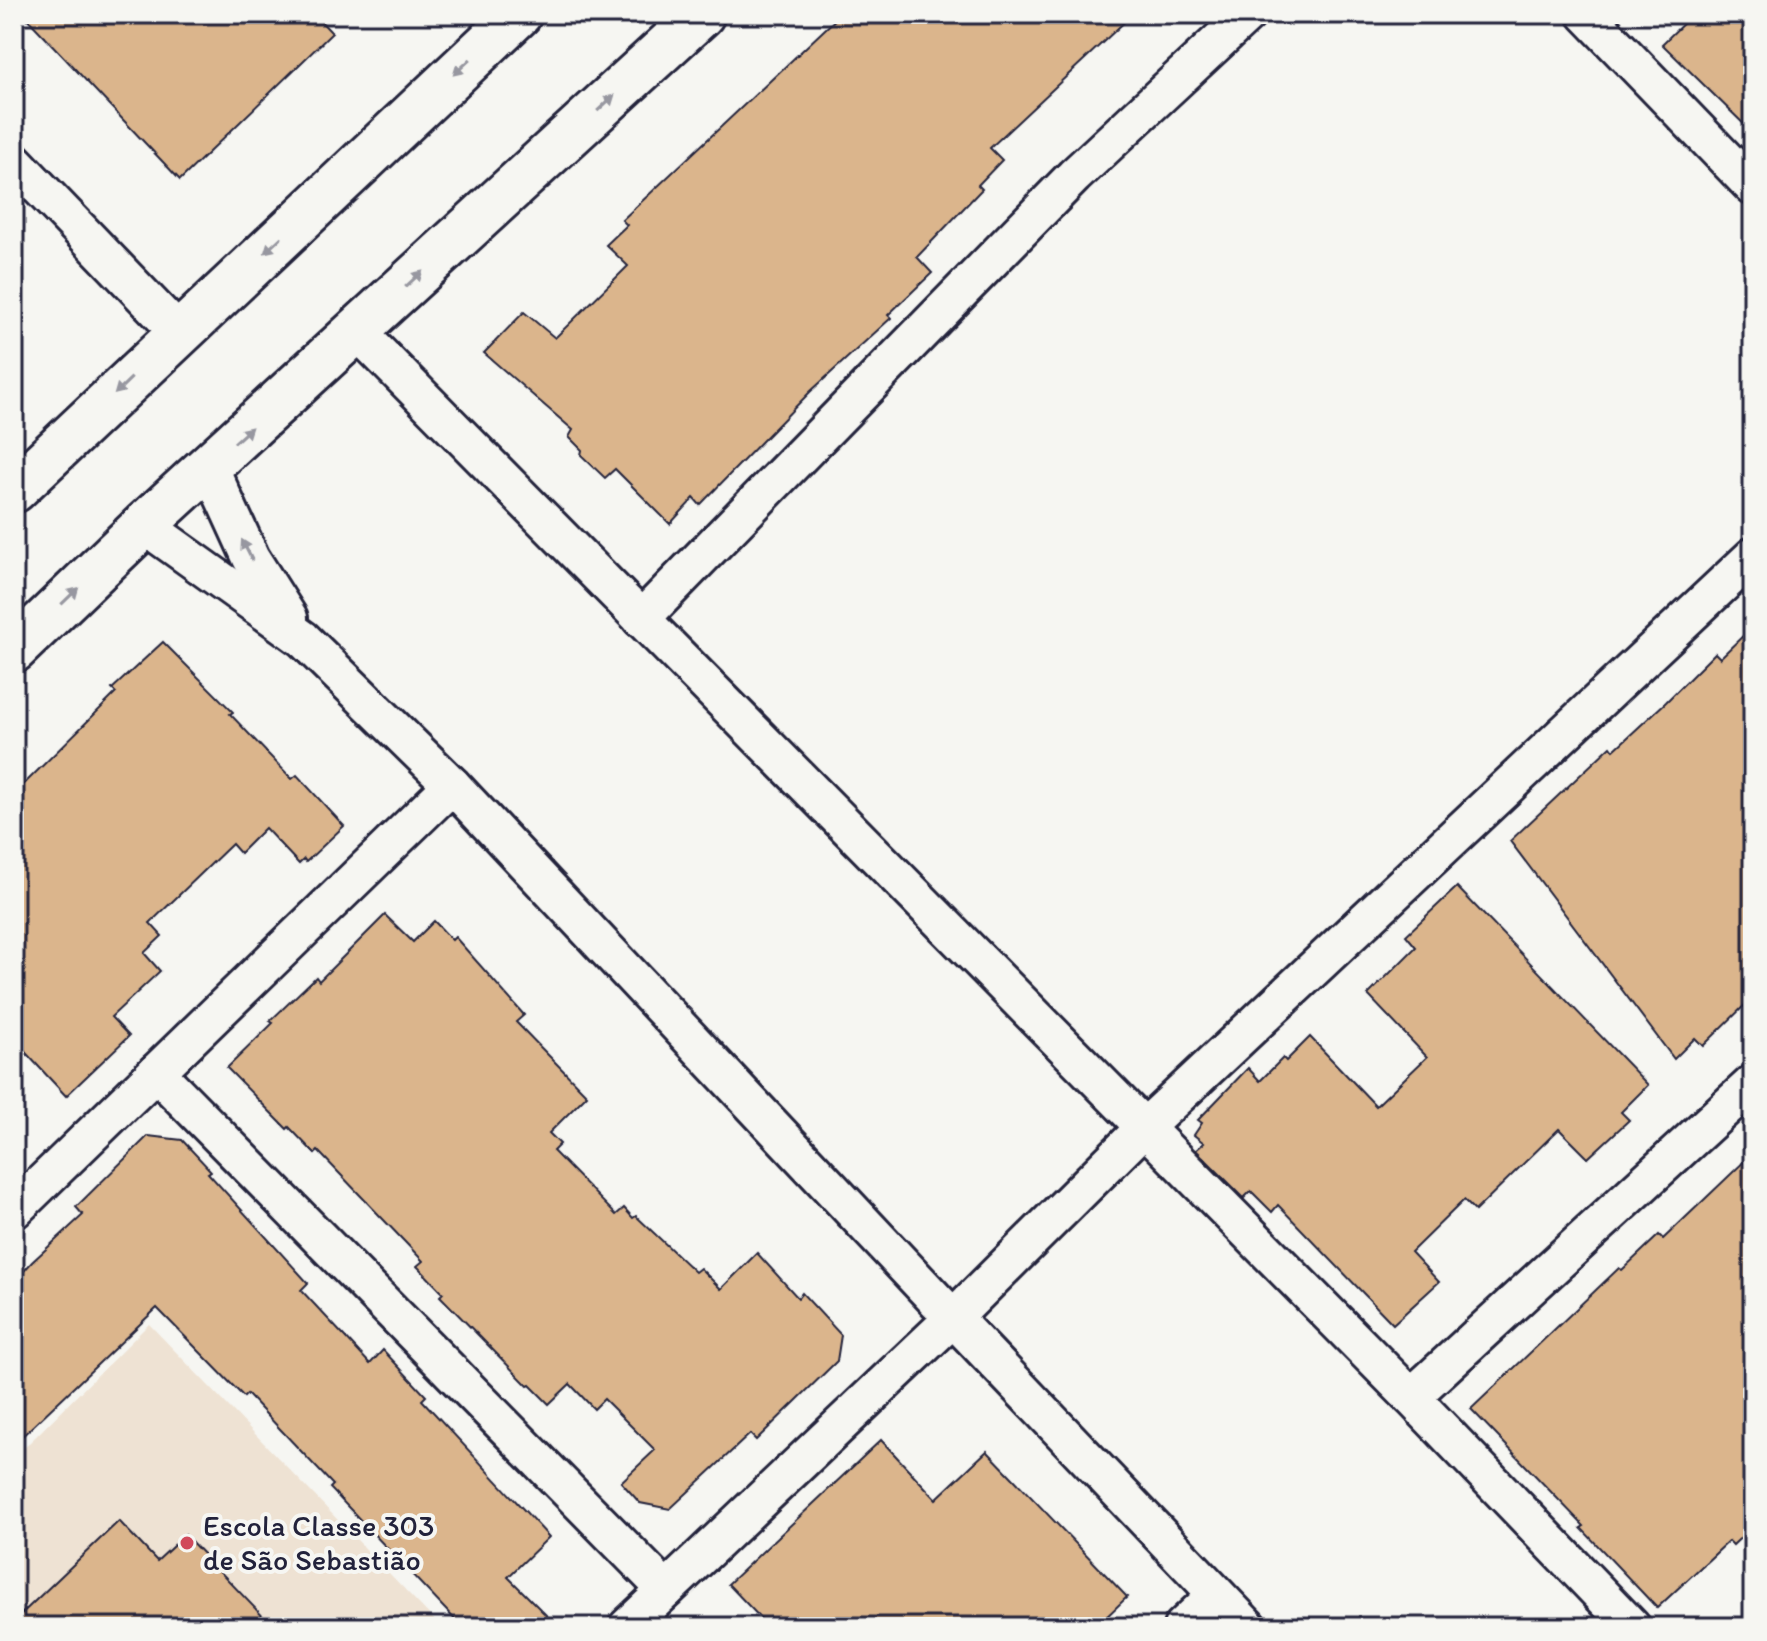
<svg xmlns="http://www.w3.org/2000/svg" width="1767" height="1641" font-family="Itim,sans-serif">
<style>
.built{fill:#eee2d3}
.building{fill:#dbb58c;stroke:#22223b;stroke-width:2}
.lines{fill:none;stroke-linecap:round;stroke-linejoin:round}
.minor-casing{stroke:#22223b;stroke-width:42}
.tertiary-casing{stroke:#22223b;stroke-width:50}
.minor{stroke:#f6f6f2;stroke-width:36}
.tertiary{stroke:#f6f6f2;stroke-width:44}
.oneway{fill:#9797a0}
.poi-dot{fill:#d1495b;stroke:#f6f6f2;stroke-width:3}
.labels{text-anchor:middle;stroke-width:8;stroke-linejoin:round;paint-order:stroke}
.poi-label{font-size:30px;fill:#22223b;stroke:#f6f6f2;text-anchor:start}
</style>
<rect width="100%" height="100%" fill="#f6f6f2"/>
<filter id="ink" filterUnits="userSpaceOnUse"><feTurbulence type="fractalNoise" baseFrequency=".0125" numOctaves="2"/><feDisplacementMap in="SourceGraphic" scale="16" xChannelSelector="R" yChannelSelector="G"/><feConvolveMatrix kernelMatrix="1 2 1 2 8 2 1 2 1" color-interpolation-filters="sRGB"/></filter>
<g filter="url(#ink)">
<path class="built" d="M 149,1324 L 441,1627 L 14,1627 L 14,1458 Z"/>
<g class="building">
<path d="M 23,14 L 314,14 L 332,33 L 180,180 Z"/>
<path d="M 841,14 L 1056,14 L 1065,23 L 1073,14 L 1133,14 L 990,148 L 1002,160 L 978,185 L 982,189 L 917,257 L 932,273 L 888,315 L 891,318 L 810,392 L 700,505 L 694,498 L 670,524 L 615,469 L 605,478 L 581,455 L 582,450 L 569,437 L 573,430 L 484,353 L 524,312 L 555,338 L 628,266 L 606,245 L 627,225 L 622,220 Z"/>
<path d="M 1693,14 L 1753,14 L 1753,133 L 1662,44 Z"/>
<path d="M 1753,626 L 1753,997 L 1703,1046 L 1695,1038 L 1674,1059 L 1510,841 L 1611,746 L 1614,750 L 1666,702 L 1715,653 L 1720,658 Z"/>
<path d="M 163,642 L 233,712 L 230,714 L 292,779 L 297,775 L 344,826 L 306,862 L 304,859 L 299,864 L 265,828 L 240,853 L 232,844 L 150,923 L 162,936 L 144,953 L 160,971 L 111,1017 L 129,1036 L 66,1096 L 14,1040 L 14,794 L 116,693 L 112,689 Z"/>
<path d="M 1457,887 L 1648,1085 L 1621,1112 L 1629,1120 L 1588,1158 L 1559,1129 L 1475,1211 L 1464,1200 L 1411,1252 L 1439,1282 L 1393,1324 L 1278,1205 L 1272,1212 L 1251,1191 L 1244,1198 L 1196,1150 L 1204,1143 L 1194,1135 L 1202,1123 L 1198,1120 L 1248,1068 L 1260,1081 L 1283,1058 L 1286,1061 L 1310,1037 L 1376,1106 L 1427,1057 L 1368,995 L 1416,947 L 1406,935 Z"/>
<path d="M 385,915 L 413,942 L 434,921 L 452,940 L 455,937 L 524,1015 L 516,1022 L 587,1095 L 549,1133 L 560,1144 L 553,1151 L 616,1215 L 624,1208 L 633,1218 L 636,1216 L 695,1272 L 700,1268 L 721,1289 L 757,1253 L 798,1298 L 802,1293 L 841,1335 L 837,1361 L 756,1440 L 750,1434 L 670,1509 L 640,1503 L 621,1482 L 655,1450 L 604,1399 L 594,1409 L 570,1384 L 549,1404 L 530,1385 L 528,1386 L 440,1296 L 443,1293 L 417,1266 L 423,1261 L 318,1151 L 315,1154 L 289,1127 L 287,1129 L 227,1068 L 273,1023 L 270,1021 L 316,977 L 319,981 Z"/>
<path d="M 148,1136 L 182,1140 L 211,1171 L 208,1173 L 308,1283 L 301,1290 L 370,1364 L 383,1350 L 426,1396 L 422,1400 L 549,1537 L 508,1577 L 558,1627 L 462,1627 L 330,1488 L 333,1485 L 247,1394 L 244,1397 L 157,1308 L 14,1444 L 14,1282 L 32,1262 L 83,1215 L 76,1207 Z"/>
<path d="M 1753,1153 L 1753,1526 L 1733,1545 L 1729,1541 L 1657,1608 L 1581,1528 L 1584,1526 L 1471,1409 L 1619,1268 L 1622,1270 L 1659,1235 L 1663,1239 Z"/>
<path d="M 881,1440 L 936,1499 L 987,1451 L 1127,1597 L 1096,1627 L 769,1627 L 728,1584 Z"/>
<path d="M 119,1521 L 157,1561 L 185,1535 L 273,1627 L 14,1627 L 14,1621 Z"/>
</g>
<g class="lines">
<defs>
<g id="minor">
<path d="M 1586,14 L 1753,187"/>
<path d="M 14,161 L 179,333"/>
<path d="M 357,331 L 1411,1397 L 1632,1627"/>
<path d="M 209,466 L 251,558 L 289,618"/>
<path d="M 144,525 L 303,639 L 452,785 L 953,1318 L 1248,1627"/>
<path d="M 641,619 L 1074,176 L 1248,14"/>
<path d="M 156,1072 L 666,1590"/>
<path d="M 14,1210 L 452,785"/>
<path d="M 1411,1397 L 1753,1083"/>
<path d="M 627,1627 L 953,1318 L 1144,1128 L 1753,556"/>
<path d="M 1182,1627 L 1216,1595"/>
</g>
<g id="tertiary">
<path d="M 14,490 L 519,14"/>
<path d="M 14,650 L 144,525 L 702,14"/>
</g>
</defs>
<use href="#minor" class="minor-casing"/>
<use href="#tertiary" class="tertiary-casing"/>
<use href="#minor" class="minor"/>
<use href="#tertiary" class="tertiary"/>
</g>
<defs><path id="oneway-solid" d="M-6-.8H1V-3.2L6.5 0L1 3.2V.8H-6Z" transform="scale(2)"/></defs>
<g class="oneway">
<use href="#oneway-solid" transform="translate(462 67) rotate(137)"/>
<use href="#oneway-solid" transform="translate(606 103) rotate(-43)"/>
<use href="#oneway-solid" transform="translate(273 245) rotate(137)"/>
<use href="#oneway-solid" transform="translate(414 279) rotate(-43)"/>
<use href="#oneway-solid" transform="translate(123 386) rotate(136)"/>
<use href="#oneway-solid" transform="translate(243 435) rotate(-42)"/>
<use href="#oneway-solid" transform="translate(247 550) rotate(-117)"/>
<use href="#oneway-solid" transform="translate(70 596) rotate(-44)"/>
</g>
</g>
<circle class="poi-dot" cx="187" cy="1543" r="8"/>
<g class="labels">
<g class="poi-label">
<text x="203" y="1536">Escola Classe 303<tspan x="203" dy="34">de São Sebastião</tspan></text>
</g>
</g>
<rect width="1767" height="1641" fill="none" stroke="#f6f6f2" stroke-width="48"/>
<rect x="24" y="24" width="1719" height="1593" fill="none" stroke="#22223b" stroke-width="3" filter="url(#ink)"/>
</svg>
